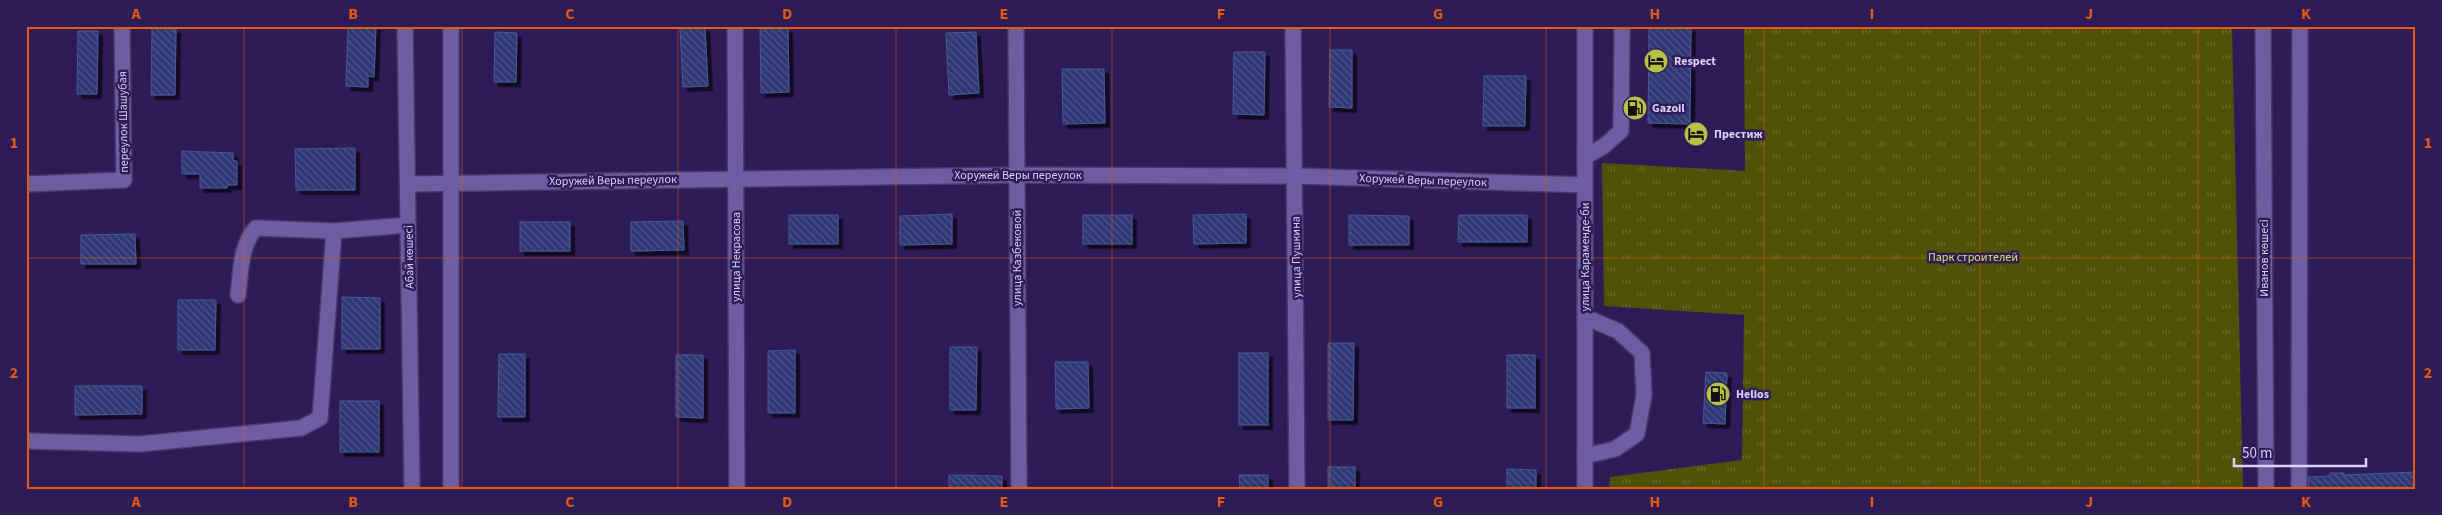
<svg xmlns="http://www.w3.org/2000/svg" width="2442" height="515" font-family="'Source Sans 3',sans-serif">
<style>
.park{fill:url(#park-tufts)}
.building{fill:url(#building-back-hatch);stroke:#4a5796;filter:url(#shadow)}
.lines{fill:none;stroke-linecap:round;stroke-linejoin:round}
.minor-casing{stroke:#4a376c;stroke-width:18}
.minor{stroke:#6c5ea0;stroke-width:15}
.grid{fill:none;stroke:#e8590c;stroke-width:1;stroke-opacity:0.55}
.labels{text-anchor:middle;stroke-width:5;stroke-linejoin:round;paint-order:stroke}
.poi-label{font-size:12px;font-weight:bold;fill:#d9d3f9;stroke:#2e1c58;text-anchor:start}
.street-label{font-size:12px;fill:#d9d3f9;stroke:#2e1c58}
.park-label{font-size:12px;fill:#dbe45c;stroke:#2e1c58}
.neatline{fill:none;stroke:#e8590c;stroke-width:2}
.grid-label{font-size:16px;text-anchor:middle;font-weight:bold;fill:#e8590c}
</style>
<defs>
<pattern id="park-tufts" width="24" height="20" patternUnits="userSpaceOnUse" patternTransform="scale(1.25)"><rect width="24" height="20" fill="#4f5205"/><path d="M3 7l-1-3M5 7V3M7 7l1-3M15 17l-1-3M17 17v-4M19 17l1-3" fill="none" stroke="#686a2a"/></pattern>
<pattern id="building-back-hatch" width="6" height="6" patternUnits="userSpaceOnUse" patternTransform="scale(1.25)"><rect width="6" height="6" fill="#2e3874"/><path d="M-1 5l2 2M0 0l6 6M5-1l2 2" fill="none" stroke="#4c5489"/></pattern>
<filter id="shadow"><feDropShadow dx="4.5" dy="4.5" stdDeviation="0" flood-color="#0009"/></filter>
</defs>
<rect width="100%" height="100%" fill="#2e1c58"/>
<path class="park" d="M 1744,26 L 2232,26 L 2243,489 L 1609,489 L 1610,477 L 1742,460 L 1744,315 L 1604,306 L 1602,163 L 1745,171 Z"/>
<g class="building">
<path d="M 348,26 L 376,26 L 374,77 L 368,76 L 368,87 L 346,86 Z"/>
<path d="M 705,27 L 708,86 L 683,87 L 680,28 Z"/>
<path d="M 1649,27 L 1691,27 L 1690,124 L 1648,123 Z"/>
<path d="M 152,28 L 176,29 L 175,95 L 151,95 Z"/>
<path d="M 788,28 L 789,92 L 761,93 L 760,29 Z"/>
<path d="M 78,31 L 98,31 L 97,94 L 77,94 Z"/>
<path d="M 495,32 L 517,33 L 516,82 L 494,82 Z"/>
<path d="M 976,32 L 979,93 L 949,95 L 946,33 Z"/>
<path d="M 1330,50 L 1352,50 L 1352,108 L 1329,107 Z"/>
<path d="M 1234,52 L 1265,52 L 1264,115 L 1233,114 Z"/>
<path d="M 1062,69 L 1104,69 L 1105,123 L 1063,124 Z"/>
<path d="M 1484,76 L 1526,76 L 1525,126 L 1483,126 Z"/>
<path d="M 355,148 L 355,190 L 296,190 L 295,149 Z"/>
<path d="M 182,151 L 233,153 L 233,161 L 237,161 L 237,185 L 227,185 L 227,188 L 200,188 L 200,174 L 182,174 Z"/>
<path d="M 952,214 L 952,244 L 900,245 L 900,216 Z"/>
<path d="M 1246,214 L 1246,243 L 1194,244 L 1193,215 Z"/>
<rect x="789" y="215" width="49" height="29"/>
<rect x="1083" y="215" width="49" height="29"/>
<path d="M 1349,215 L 1409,216 L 1409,245 L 1349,245 Z"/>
<path d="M 1459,215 L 1527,215 L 1527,242 L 1458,242 Z"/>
<path d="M 683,221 L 684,250 L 631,251 L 631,222 Z"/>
<rect x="520" y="222" width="50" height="29"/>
<path d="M 135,234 L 136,264 L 81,264 L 81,235 Z"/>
<path d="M 342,297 L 380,298 L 380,349 L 342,349 Z"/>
<path d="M 178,300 L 216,300 L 215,350 L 178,350 Z"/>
<path d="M 1328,343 L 1354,343 L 1353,420 L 1328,420 Z"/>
<path d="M 950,347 L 977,347 L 976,410 L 950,410 Z"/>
<path d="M 795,350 L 795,413 L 768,413 L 768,351 Z"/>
<rect x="1239" y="353" width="29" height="72"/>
<path d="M 499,354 L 525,354 L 525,417 L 498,417 Z"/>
<path d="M 676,355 L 703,355 L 703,418 L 676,417 Z"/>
<rect x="1507" y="355" width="28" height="53"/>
<path d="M 1055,362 L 1088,362 L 1089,408 L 1056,409 Z"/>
<path d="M 1706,372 L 1727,373 L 1725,424 L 1703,423 Z"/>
<path d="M 75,386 L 142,386 L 142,414 L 75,415 Z"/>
<rect x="340" y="401" width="39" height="51"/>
<rect x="1328" y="467" width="27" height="22"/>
<path d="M 1507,469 L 1536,470 L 1536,489 L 1507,489 Z"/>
<path d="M 2416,472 L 2416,489 L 2308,489 L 2308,477 L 2330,476 L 2330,473 L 2344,473 L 2344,475 Z"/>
<path d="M 949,475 L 1002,476 L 1002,489 L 949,489 Z"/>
<path d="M 1239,475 L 1268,475 L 1268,489 L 1240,489 Z"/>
</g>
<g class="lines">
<defs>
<g id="minor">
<path d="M 405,26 L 412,489"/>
<path d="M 451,26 L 451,489"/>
<path d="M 735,26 L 737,489"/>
<path d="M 1016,26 L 1019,489"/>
<path d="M 1293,26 L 1297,489"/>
<path d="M 1585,26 L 1585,489"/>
<path d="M 2263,26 L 2266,489"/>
<path d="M 1585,157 L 1604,146 L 1621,131 L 1622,26"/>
<path d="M 26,184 L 124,180 L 122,26"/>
<path d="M 408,184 L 1017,175 L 1295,176 L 1585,185"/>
<path d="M 238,295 C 241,273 240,245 256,228 L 334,231 L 408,225"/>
<path d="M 1585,317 L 1618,331 L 1642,353 L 1644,395 L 1637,434 L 1615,449 L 1585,456"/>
<path d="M 26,441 L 140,444 L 301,428 L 320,418 L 334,231"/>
<path d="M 2299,489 L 2300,26"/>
</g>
</defs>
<use href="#minor" class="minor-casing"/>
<use href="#minor" class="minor"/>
</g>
<path class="grid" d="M 244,26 L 244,489M 462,26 L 462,489M 678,26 L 678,489M 896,26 L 896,489M 1112,26 L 1112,489M 1330,26 L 1330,489M 1546,26 L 1546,489M 1764,26 L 1764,489M 1980,26 L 1980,489M 2198,26 L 2198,489M 26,258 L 2416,258"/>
<defs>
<symbol id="hotel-disc" viewBox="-11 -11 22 22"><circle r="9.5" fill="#b9c046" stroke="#2e1c58"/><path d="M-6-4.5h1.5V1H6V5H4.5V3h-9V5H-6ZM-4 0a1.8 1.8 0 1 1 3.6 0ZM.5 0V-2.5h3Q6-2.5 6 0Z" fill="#111"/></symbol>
<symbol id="fuel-disc" viewBox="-11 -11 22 22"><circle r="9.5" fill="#b9c046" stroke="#2e1c58"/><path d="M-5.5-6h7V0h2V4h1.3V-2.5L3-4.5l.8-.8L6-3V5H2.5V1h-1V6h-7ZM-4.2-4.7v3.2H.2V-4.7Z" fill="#111"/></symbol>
</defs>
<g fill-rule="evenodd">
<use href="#hotel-disc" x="1642" y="47" width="28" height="28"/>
<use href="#fuel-disc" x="1621" y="94" width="28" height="28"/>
<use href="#hotel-disc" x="1682" y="120" width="28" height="28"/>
<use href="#fuel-disc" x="1704" y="380" width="28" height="28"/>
</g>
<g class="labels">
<g class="poi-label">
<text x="1674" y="65">Respect</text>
<text x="1652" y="112">Gazoil</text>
<text x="1714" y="138">Престиж</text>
<text x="1736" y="398">Helios</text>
</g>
<g class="street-label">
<text transform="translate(123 122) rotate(-91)" y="4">переулок Шашубая</text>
<text x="1018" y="179">Хоружей Веры переулок</text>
<text transform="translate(613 180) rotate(-1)" y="4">Хоружей Веры переулок</text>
<text transform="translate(1423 180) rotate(2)" y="4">Хоружей Веры переулок</text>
<text transform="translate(409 257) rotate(-91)" y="4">Абай көшесі</text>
<text transform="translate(736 257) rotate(-90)" y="4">улица Некрасова</text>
<text transform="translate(1296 257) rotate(-91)" y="4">улица Пушкина</text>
<text transform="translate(1585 257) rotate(-90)" y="4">улица Караменде-би</text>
<text transform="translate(1017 258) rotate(-90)" y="4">улица Казбековой</text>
<text transform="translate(2264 258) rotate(-90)" y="4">Иванов көшесі</text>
</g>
<g class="park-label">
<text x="1973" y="261">Парк строителей</text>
</g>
</g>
<rect width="2442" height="515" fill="none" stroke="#2e1c58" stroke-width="55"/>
<path d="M2234 458v8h132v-8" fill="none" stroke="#d9d3f9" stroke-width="2.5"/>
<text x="2242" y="458" font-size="15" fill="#d9d3f9" stroke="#2e1c58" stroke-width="4" paint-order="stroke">50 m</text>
<rect x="28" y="28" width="2386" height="460" class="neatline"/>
<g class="grid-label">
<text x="136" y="19">A</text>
<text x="353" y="19">B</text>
<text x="570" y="19">C</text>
<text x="787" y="19">D</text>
<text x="1004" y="19">E</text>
<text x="1221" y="19">F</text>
<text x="1438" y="19">G</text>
<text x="1655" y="19">H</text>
<text x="1872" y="19">I</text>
<text x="2089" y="19">J</text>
<text x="2306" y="19">K</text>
<text x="14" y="148">1</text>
<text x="2428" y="148">1</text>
<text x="14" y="378">2</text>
<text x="2428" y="378">2</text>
<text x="136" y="507">A</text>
<text x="353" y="507">B</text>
<text x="570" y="507">C</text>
<text x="787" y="507">D</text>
<text x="1004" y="507">E</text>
<text x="1221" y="507">F</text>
<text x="1438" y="507">G</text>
<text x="1655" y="507">H</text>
<text x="1872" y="507">I</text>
<text x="2089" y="507">J</text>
<text x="2306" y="507">K</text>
</g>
</svg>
